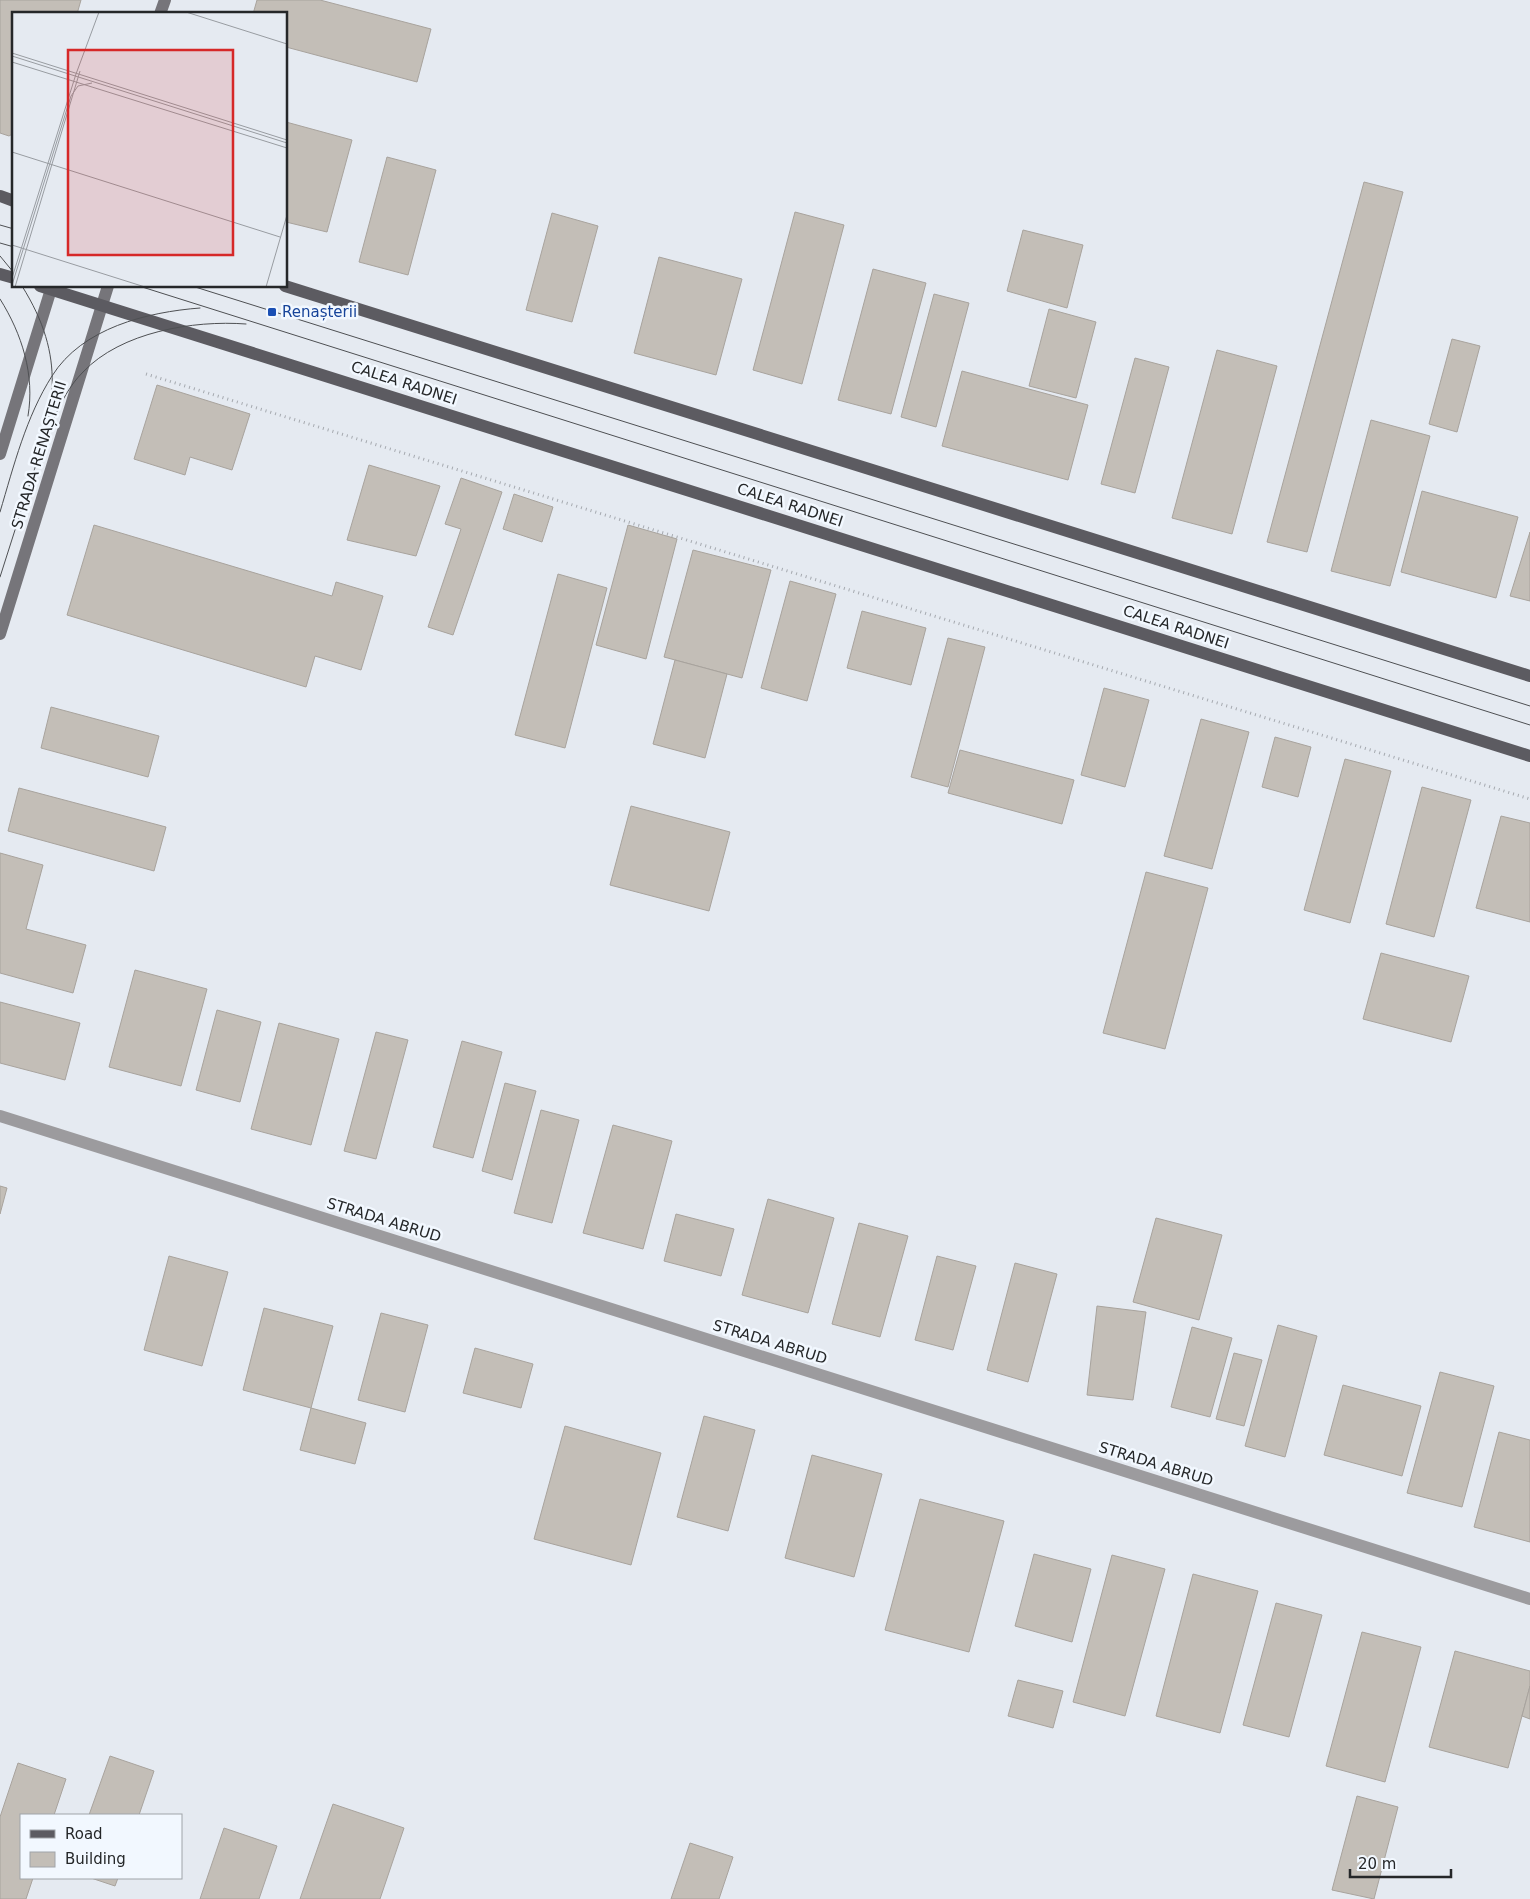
<svg xmlns="http://www.w3.org/2000/svg" width="1530" height="1899" font-family="'DejaVu Sans',sans-serif">
<style>
.building{fill:#c3beb7;stroke:#a8a39d}
.lines{fill:none;stroke-linecap:round;stroke-linejoin:round}
.path{stroke:#a5a9af;stroke-width:3;stroke-dasharray:1 4;stroke-linecap:butt}
.street{stroke:#9c9b9e;stroke-width:12}
.secondary{stroke:#76757a;stroke-width:12}
.primary{stroke:#5c5b61;stroke-width:12}
.tram{stroke:#4e5053;stroke-width:1}
.transit-dot{fill:#1a4fb4;stroke:#f2f8ff;stroke-width:2}
.labels{text-anchor:middle;stroke-width:5;stroke-linejoin:round;paint-order:stroke}
.transit-label{font-size:15px;fill:#164399;stroke:#f2f8ff;text-anchor:start}
.street-label{font-size:15px;fill:#252729;stroke:#f2f8ff}
.inset-road{fill:none;stroke:#989ca1;stroke-width:1}
.view{fill:#d62828;fill-opacity:0.15;stroke:#d62828;stroke-width:2.5}
.inset-edge{fill:none;stroke:#252729;stroke-width:2.5}
</style>
<rect width="100%" height="100%" fill="#e5eaf1"/>
<g class="building">
<path d="M 0,0 L 81,0 L 77,14 L 14,14 L 14,133 L 9,136 L 0,133 Z"/>
<path d="M 257,0 L 320,0 L 431,29 L 417,82 L 286,47 L 286,14 L 253,14 Z"/>
<path d="M 286,122 L 352,140 L 327,232 L 286,222 Z"/>
<path d="M 387,157 L 436,170 L 408,275 L 359,262 Z"/>
<path d="M 1364,182 L 1403,192 L 1307,552 L 1267,542 Z"/>
<path d="M 795,212 L 844,225 L 802,384 L 753,370 Z"/>
<path d="M 552,213 L 598,226 L 572,322 L 526,310 Z"/>
<path d="M 1023,230 L 1083,245 L 1067,308 L 1007,291 Z"/>
<path d="M 659,257 L 742,279 L 716,375 L 634,353 Z"/>
<path d="M 873,269 L 926,283 L 891,414 L 838,400 Z"/>
<path d="M 934,294 L 969,303 L 936,427 L 901,417 Z"/>
<path d="M 1049,309 L 1096,322 L 1076,398 L 1029,386 Z"/>
<path d="M 1452,339 L 1480,346 L 1457,432 L 1429,424 Z"/>
<path d="M 1217,350 L 1277,366 L 1232,534 L 1172,518 Z"/>
<path d="M 1135,358 L 1169,367 L 1135,493 L 1101,484 Z"/>
<path d="M 962,371 L 1088,405 L 1068,480 L 942,446 Z"/>
<path d="M 157,385 L 250,414 L 232,470 L 190,457 L 185,475 L 134,459 Z"/>
<path d="M 1371,420 L 1430,436 L 1390,586 L 1331,571 Z"/>
<path d="M 369,465 L 440,486 L 416,556 L 347,540 Z"/>
<path d="M 461,478 L 502,492 L 453,635 L 428,627 L 461,529 L 445,524 Z"/>
<path d="M 1422,491 L 1518,517 L 1496,598 L 1401,572 Z"/>
<path d="M 514,494 L 553,507 L 542,542 L 503,529 Z"/>
<path d="M 94,525 L 332,596 L 336,582 L 383,596 L 361,670 L 315,656 L 306,687 L 67,615 Z"/>
<path d="M 628,525 L 677,539 L 646,659 L 596,645 Z"/>
<path d="M 1530,532 L 1530,601 L 1510,596 Z"/>
<path d="M 693,550 L 771,570 L 742,678 L 664,657 Z"/>
<path d="M 558,574 L 607,588 L 565,748 L 515,735 Z"/>
<path d="M 790,581 L 836,594 L 807,701 L 761,688 Z"/>
<path d="M 862,611 L 926,628 L 911,685 L 847,668 Z"/>
<path d="M 948,638 L 985,647 L 948,787 L 911,777 Z"/>
<path d="M 675,660 L 727,674 L 705,758 L 653,744 Z"/>
<path d="M 1104,688 L 1149,700 L 1125,787 L 1081,775 Z"/>
<path d="M 51,707 L 159,736 L 148,777 L 41,748 Z"/>
<path d="M 1201,719 L 1249,732 L 1212,869 L 1164,856 Z"/>
<path d="M 1275,737 L 1311,747 L 1298,797 L 1262,787 Z"/>
<path d="M 960,750 L 1074,780 L 1062,824 L 948,793 Z"/>
<path d="M 1345,759 L 1391,771 L 1350,923 L 1304,910 Z"/>
<path d="M 1422,787 L 1471,800 L 1434,937 L 1386,924 Z"/>
<path d="M 19,788 L 166,827 L 154,871 L 8,831 Z"/>
<path d="M 631,806 L 730,832 L 709,911 L 610,885 Z"/>
<path d="M 1501,816 L 1530,823 L 1530,922 L 1476,908 Z"/>
<path d="M 0,853 L 43,865 L 26,929 L 86,945 L 73,993 L 0,973 Z"/>
<path d="M 1146,872 L 1208,888 L 1165,1049 L 1103,1033 Z"/>
<path d="M 1381,953 L 1469,976 L 1451,1042 L 1363,1019 Z"/>
<path d="M 135,970 L 207,989 L 181,1086 L 109,1067 Z"/>
<path d="M 0,1002 L 80,1023 L 65,1080 L 0,1063 Z"/>
<path d="M 217,1010 L 261,1022 L 240,1102 L 196,1090 Z"/>
<path d="M 279,1023 L 339,1039 L 311,1145 L 251,1129 Z"/>
<path d="M 376,1032 L 408,1040 L 376,1159 L 344,1151 Z"/>
<path d="M 462,1041 L 502,1052 L 473,1158 L 433,1147 Z"/>
<path d="M 505,1083 L 536,1091 L 512,1180 L 482,1171 Z"/>
<path d="M 541,1110 L 579,1120 L 552,1223 L 514,1213 Z"/>
<path d="M 613,1125 L 672,1141 L 643,1249 L 583,1233 Z"/>
<path d="M 0,1186 L 7,1188 L 0,1214 Z"/>
<path d="M 768,1199 L 834,1218 L 808,1313 L 742,1295 Z"/>
<path d="M 676,1214 L 734,1229 L 721,1276 L 664,1261 Z"/>
<path d="M 1156,1218 L 1222,1235 L 1199,1320 L 1133,1302 Z"/>
<path d="M 859,1223 L 908,1236 L 880,1337 L 832,1324 Z"/>
<path d="M 169,1256 L 228,1272 L 202,1366 L 144,1350 Z"/>
<path d="M 937,1256 L 976,1266 L 953,1350 L 915,1340 Z"/>
<path d="M 1015,1263 L 1057,1274 L 1028,1382 L 987,1370 Z"/>
<path d="M 1097,1306 L 1146,1312 L 1133,1400 L 1087,1395 Z"/>
<path d="M 264,1308 L 333,1326 L 311,1408 L 243,1390 Z"/>
<path d="M 381,1313 L 428,1325 L 405,1412 L 358,1400 Z"/>
<path d="M 1278,1325 L 1317,1336 L 1285,1457 L 1245,1446 Z"/>
<path d="M 1192,1327 L 1232,1338 L 1210,1417 L 1171,1407 Z"/>
<path d="M 475,1348 L 533,1364 L 521,1408 L 463,1393 Z"/>
<path d="M 1234,1353 L 1262,1360 L 1244,1426 L 1216,1419 Z"/>
<path d="M 1440,1372 L 1494,1386 L 1462,1507 L 1407,1493 Z"/>
<path d="M 1343,1385 L 1421,1406 L 1402,1476 L 1324,1455 Z"/>
<path d="M 311,1408 L 366,1423 L 355,1464 L 300,1450 Z"/>
<path d="M 704,1416 L 755,1430 L 728,1531 L 677,1517 Z"/>
<path d="M 565,1426 L 661,1453 L 631,1565 L 534,1539 Z"/>
<path d="M 1499,1432 L 1530,1440 L 1530,1542 L 1474,1527 Z"/>
<path d="M 812,1455 L 882,1474 L 854,1577 L 785,1558 Z"/>
<path d="M 920,1499 L 1004,1521 L 969,1652 L 885,1630 Z"/>
<path d="M 1034,1554 L 1091,1569 L 1072,1642 L 1015,1626 Z"/>
<path d="M 1112,1555 L 1165,1569 L 1125,1716 L 1073,1702 Z"/>
<path d="M 1193,1574 L 1258,1591 L 1220,1733 L 1156,1716 Z"/>
<path d="M 1276,1603 L 1322,1615 L 1289,1737 L 1243,1725 Z"/>
<path d="M 1362,1632 L 1421,1647 L 1385,1782 L 1326,1766 Z"/>
<path d="M 1455,1651 L 1530,1671 L 1530,1686 L 1508,1768 L 1429,1747 Z"/>
<path d="M 1018,1680 L 1063,1691 L 1053,1728 L 1008,1716 Z"/>
<path d="M 1530,1686 L 1530,1719 L 1522,1716 Z"/>
<path d="M 110,1756 L 154,1771 L 139,1815 L 89,1815 Z"/>
<path d="M 18,1763 L 66,1779 L 54,1815 L 21,1815 L 21,1878 L 33,1878 L 26,1899 L 0,1899 L 0,1817 Z"/>
<path d="M 1357,1796 L 1398,1807 L 1374,1899 L 1332,1890 Z"/>
<path d="M 333,1804 L 404,1828 L 380,1899 L 300,1899 Z"/>
<path d="M 224,1828 L 277,1846 L 259,1899 L 200,1899 Z"/>
<path d="M 690,1843 L 733,1857 L 719,1899 L 671,1899 Z"/>
<path d="M 91,1878 L 118,1878 L 115,1886 Z"/>
</g>
<g class="lines">
<path class="path" d="M 146,374 L 1530,799"/>
<path class="street" d="M 0,1116 L 1530,1599"/>
<g class="secondary">
<path d="M 160,14 L 165,0"/>
<path d="M 0,454 L 52,286"/>
<path d="M 0,634 L 108,286"/>
</g>
<g class="primary">
<path d="M 0,196 L 14,201"/>
<path d="M 0,274 L 14,278"/>
<path d="M 40,286 L 1530,756"/>
<path d="M 285,286 L 1530,676"/>
</g>
<g class="tram">
<path d="M 0,225 L 14,229"/>
<path d="M 0,243 L 14,247"/>
<path d="M 0,256 L 14,273"/>
<path d="M 139,286 L 1530,725"/>
<path d="M 192,286 L 1530,706"/>
<path d="M 0,299 C 22,334 35,375 28,416"/>
<path d="M 53,420 C 61,403 69,386 83,372 C 121,332 193,320 246,324"/>
<path d="M 0,512 C 14,465 26,417 52,376 C 82,328 147,312 200,308"/>
<path d="M 0,577 C 10,546 20,514 30,483 C 55,408 67,358 22,286"/>
</g>
</g>
<rect class="transit-dot" x="267" y="307" width="10" height="10" rx="2.5"/>
<g class="labels">
<g class="transit-label">
<text x="282" y="317">Renașterii</text>
</g>
<g class="street-label">
<text transform="translate(404 383) rotate(18)" y="5">CALEA RADNEI</text>
<text transform="translate(39 455) rotate(-73)" y="5">STRADA RENAȘTERII</text>
<text transform="translate(790 505) rotate(18)" y="5">CALEA RADNEI</text>
<text transform="translate(1176 627) rotate(18)" y="5">CALEA RADNEI</text>
<text transform="translate(384 1220) rotate(17)" y="5">STRADA ABRUD</text>
<text transform="translate(770 1342) rotate(17)" y="5">STRADA ABRUD</text>
<text transform="translate(1156 1464) rotate(17)" y="5">STRADA ABRUD</text>
</g>
</g>
<g transform="translate(12 12)">
<rect width="275" height="275" fill="#e5eaf1"/>
<path class="inset-road" d="M 174,0 L 275,32M 0,41 L 275,128M 0,44 L 275,131M 0,50 L 275,136M 0,140 L 268,225M 0,233 L 133,275M 0,266 L 64,62 L 87,0M 0,273 L 59,84 L 66,74 L 80,71M 3,275 L 68,59M 254,275 L 275,203"/>
<path class="view" d="M 56,38 L 221,38 L 221,243 L 56,243 Z"/>
<rect width="275" height="275" class="inset-edge"/>
</g>
<rect x="20" y="1814" width="162" height="65" fill="#f2f8ff" stroke="#a0a4a9"/>
<rect x="30" y="1830" width="25" height="8" fill="#5c5b61" stroke="#a0a4a9"/>
<text x="65" y="1839" font-size="15" fill="#252729">Road</text>
<rect x="30" y="1852" width="25" height="15" fill="#c3beb7" stroke="#a0a4a9"/>
<text x="65" y="1864" font-size="15" fill="#252729">Building</text>
<path d="M1350 1869v8h101v-8" fill="none" stroke="#252729" stroke-width="2.5"/>
<text x="1358" y="1869" font-size="15" fill="#252729" stroke="#f2f8ff" stroke-width="4" paint-order="stroke">20 m</text>
</svg>
